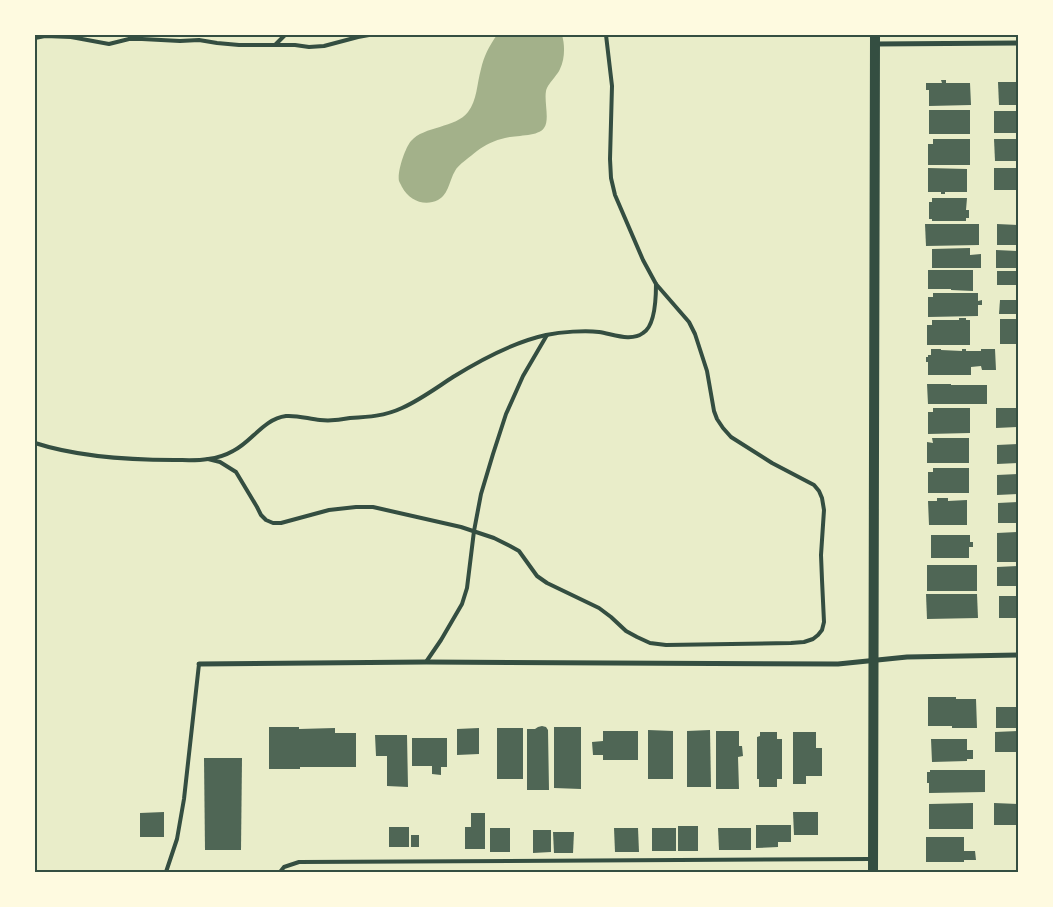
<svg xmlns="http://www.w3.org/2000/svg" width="1053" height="907" font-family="'Work Sans',sans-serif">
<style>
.water{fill:#a3b18a}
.building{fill:#4f6655}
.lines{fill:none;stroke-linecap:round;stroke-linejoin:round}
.service{stroke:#344e41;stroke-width:4}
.minor{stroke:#344e41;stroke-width:5}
.secondary{stroke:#344e41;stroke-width:10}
.neatline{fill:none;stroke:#344e41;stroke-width:2}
</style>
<rect width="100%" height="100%" fill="#e9edc9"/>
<path class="water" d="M 497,35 L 562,35 C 565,45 565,59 560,69 C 559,72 556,75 554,78 C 551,82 547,86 546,91 C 544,102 550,120 544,128 C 538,137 515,135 505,138 C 495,140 485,145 477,151 C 471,156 458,165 455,171 C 449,181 449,194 438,200 C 424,207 409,200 402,187 C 402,187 399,181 399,181 C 397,172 405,148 411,141 C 424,126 456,128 468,112 C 477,101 477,83 481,69 C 484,56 489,46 497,35 Z"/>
<g class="building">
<path d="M 941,80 L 946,80 L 946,83 L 970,83 L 971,105 L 929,106 L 929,90 L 926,90 L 926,83 L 942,83 Z"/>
<path d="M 998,82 L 1018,82 L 1018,105 L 999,105 Z"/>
<rect x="929" y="110" width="41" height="24"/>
<rect x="994" y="111" width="24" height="22"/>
<path d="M 933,139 L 970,139 L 970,165 L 928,165 L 928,144 L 933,144 Z"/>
<path d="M 994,139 L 1018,139 L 1018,161 L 995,161 Z"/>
<path d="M 928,168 L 967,169 L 967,192 L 945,192 L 945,194 L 941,194 L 941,192 L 928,192 Z"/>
<rect x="994" y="168" width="24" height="22"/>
<path d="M 932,198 L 967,198 L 966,210 L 969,210 L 969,218 L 966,218 L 966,221 L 932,221 L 932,219 L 929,219 L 929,202 L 932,202 Z"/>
<path d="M 925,224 L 979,224 L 979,245 L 926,246 Z"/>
<path d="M 997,224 L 1018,225 L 1018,245 L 997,245 Z"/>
<path d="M 970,248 L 970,255 L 981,254 L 981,268 L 932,268 L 932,249 Z"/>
<path d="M 996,250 L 1017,251 L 1018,268 L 996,268 Z"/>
<path d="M 928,270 L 973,270 L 973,291 L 951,290 L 951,289 L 928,289 Z"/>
<rect x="997" y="271" width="21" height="14"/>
<path d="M 933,293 L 978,293 L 978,301 L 982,300 L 982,305 L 978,305 L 978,316 L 928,317 L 928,297 L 933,297 Z"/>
<path d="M 1000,300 L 1018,300 L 1018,314 L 999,314 Z"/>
<path d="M 959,318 L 966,318 L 966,320 L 970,320 L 970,345 L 927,345 L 927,325 L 932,325 L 932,320 L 959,320 Z"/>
<rect x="1000" y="319" width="18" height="25"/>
<path d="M 931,349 L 941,349 L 941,350 L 962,351 L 962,349 L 966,349 L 966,351 L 981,351 L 981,349 L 995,349 L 996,370 L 982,370 L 981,366 L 971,367 L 971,375 L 928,375 L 928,362 L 926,362 L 926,357 L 928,357 L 928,355 L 931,355 Z"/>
<path d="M 927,384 L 951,384 L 951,385 L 987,385 L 987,404 L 928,404 Z"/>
<path d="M 933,408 L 970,408 L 970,433 L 928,434 L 928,412 L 933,412 Z"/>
<path d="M 996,408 L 1017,408 L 1017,427 L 996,428 Z"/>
<path d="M 932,438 L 969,438 L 969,463 L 927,463 L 927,442 L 933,443 Z"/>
<path d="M 1018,444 L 1018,463 L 997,464 L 997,445 Z"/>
<path d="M 933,468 L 969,468 L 969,493 L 928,493 L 928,472 L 933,472 Z"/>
<path d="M 1018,474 L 1018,494 L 997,495 L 997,475 Z"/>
<path d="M 937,498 L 948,498 L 948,501 L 967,500 L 967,525 L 929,525 L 928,501 L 937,501 Z"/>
<path d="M 1018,502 L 1018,523 L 998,523 L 998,503 Z"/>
<path d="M 1017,532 L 1017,562 L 997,562 L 997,533 Z"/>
<path d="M 931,535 L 970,535 L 970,542 L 973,542 L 973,547 L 969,547 L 969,558 L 931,558 Z"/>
<rect x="927" y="565" width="50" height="26"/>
<path d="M 1018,566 L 1018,586 L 997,586 L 997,567 Z"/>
<path d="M 926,594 L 977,594 L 978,618 L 927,619 Z"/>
<rect x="999" y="596" width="19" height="22"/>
<path d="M 928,697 L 956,697 L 956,699 L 976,699 L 977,728 L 952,728 L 952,726 L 928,726 Z"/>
<rect x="996" y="707" width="22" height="21"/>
<path d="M 542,726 L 546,727 L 548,730 L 549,790 L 527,790 L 527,729 L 535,729 L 538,727 Z"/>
<path d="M 269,727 L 299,727 L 299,729 L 335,728 L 335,733 L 356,733 L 356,767 L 300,767 L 300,769 L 269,769 Z"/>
<path d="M 554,727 L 581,727 L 581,789 L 554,788 Z"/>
<path d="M 479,728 L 479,754 L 457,755 L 457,729 Z"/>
<rect x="497" y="728" width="26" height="51"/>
<path d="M 648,730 L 673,731 L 673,779 L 648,779 Z"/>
<path d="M 710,730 L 711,787 L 687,787 L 687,731 Z"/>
<path d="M 603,731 L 638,731 L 638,760 L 603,760 L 603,755 L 593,755 L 592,742 L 603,741 Z"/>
<path d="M 716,731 L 739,731 L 739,746 L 742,746 L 743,756 L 738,757 L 739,789 L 716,789 Z"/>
<path d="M 1018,731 L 1018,752 L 995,752 L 995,732 Z"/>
<path d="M 760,732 L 777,732 L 777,739 L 782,739 L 782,779 L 777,779 L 777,787 L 759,787 L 759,779 L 757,779 L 757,737 L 760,736 Z"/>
<path d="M 793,732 L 816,732 L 816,748 L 822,748 L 822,776 L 806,776 L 806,784 L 793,784 Z"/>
<path d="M 375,735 L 407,735 L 408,787 L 387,786 L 387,756 L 376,756 Z"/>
<path d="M 412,738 L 447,738 L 447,767 L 441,767 L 441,775 L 432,774 L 432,766 L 412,766 Z"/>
<path d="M 931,739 L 967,739 L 967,750 L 973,750 L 973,759 L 967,759 L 967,761 L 932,762 Z"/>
<path d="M 204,758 L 242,758 L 241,850 L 205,850 Z"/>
<path d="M 930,770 L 985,770 L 985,792 L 929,793 L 929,783 L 927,783 L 927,772 L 930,772 Z"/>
<path d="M 973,803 L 973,829 L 929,829 L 929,804 Z"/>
<path d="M 994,803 L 1018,804 L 1018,825 L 994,825 Z"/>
<path d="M 164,812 L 164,837 L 140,837 L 140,813 Z"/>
<path d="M 793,812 L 818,812 L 818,835 L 794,835 Z"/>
<path d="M 471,813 L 485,813 L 485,849 L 465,849 L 465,827 L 471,827 Z"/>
<path d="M 756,825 L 791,825 L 791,842 L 778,842 L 778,847 L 756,848 Z"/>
<rect x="678" y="826" width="20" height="25"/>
<rect x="389" y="827" width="20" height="20"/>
<rect x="490" y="828" width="20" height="24"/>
<path d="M 614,828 L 638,828 L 639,852 L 615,852 Z"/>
<rect x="652" y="828" width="24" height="23"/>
<path d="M 718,828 L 751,828 L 751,850 L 719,850 Z"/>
<path d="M 533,830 L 551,830 L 551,852 L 533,853 Z"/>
<path d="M 553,832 L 574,832 L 573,853 L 554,853 Z"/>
<rect x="411" y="835" width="8" height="12"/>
<path d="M 926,837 L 964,837 L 964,851 L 975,851 L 976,860 L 964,860 L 964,862 L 926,862 Z"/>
</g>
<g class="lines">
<g class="service">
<path d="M 35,38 L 45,36 L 71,37 L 109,44 L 129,39 L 142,39 L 180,41 L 199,40 L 217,43 L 239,45 L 295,45 L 309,47 L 324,46 L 358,37 L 369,35"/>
<path d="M 276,44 L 285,35"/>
<path d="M 35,443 C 78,457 129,460 174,460 C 185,460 197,461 208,459 C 216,458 226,455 233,451 C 252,442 263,419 286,416 C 297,415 309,419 320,420 C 330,421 340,420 350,418 C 368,417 385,416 402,408 C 420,400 436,388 453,377 C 482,359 514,342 546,335 C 561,332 585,330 599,332 C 613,334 631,342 643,333 C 655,326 656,297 656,284"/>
<path d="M 208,459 L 220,462 L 236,472 L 257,507 L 261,515 L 266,520 L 273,523 L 281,523 L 329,510 L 356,507 L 373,507 L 461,527 L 494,538 L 510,546 L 519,551 L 537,576 L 547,583 L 599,608 L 611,617 L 626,631 L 637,637 L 650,643 L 666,645 L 791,643 L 804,642 L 813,639 L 818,635 L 822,630 L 824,622 L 822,580 L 821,555 L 824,510 L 822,498 L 819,491 L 814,485 L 772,463 L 731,437 L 723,428 L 717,419 L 714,411 L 707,371 L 695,334 L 689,322 L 656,284 L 643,260 L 615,195 L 611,178 L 610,159 L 612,86 L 606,35"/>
<path d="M 426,662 L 441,640 L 462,604 L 467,588 L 474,531 L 481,494 L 493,454 L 506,414 L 523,376 L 547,335"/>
<path d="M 166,872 L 177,839 L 184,799 L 199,664"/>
<path d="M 280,872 L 284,867 L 299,862 L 871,859"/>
</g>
<g class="minor">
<path d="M 875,44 L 1018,43"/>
<path d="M 199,664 L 426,662 L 838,664 L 907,657 L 1018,655"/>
</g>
<path class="secondary" d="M 873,872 L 875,35"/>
</g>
<rect width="1053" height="907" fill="none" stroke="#fefae0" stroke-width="72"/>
<rect x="36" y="36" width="981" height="835" class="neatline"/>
</svg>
